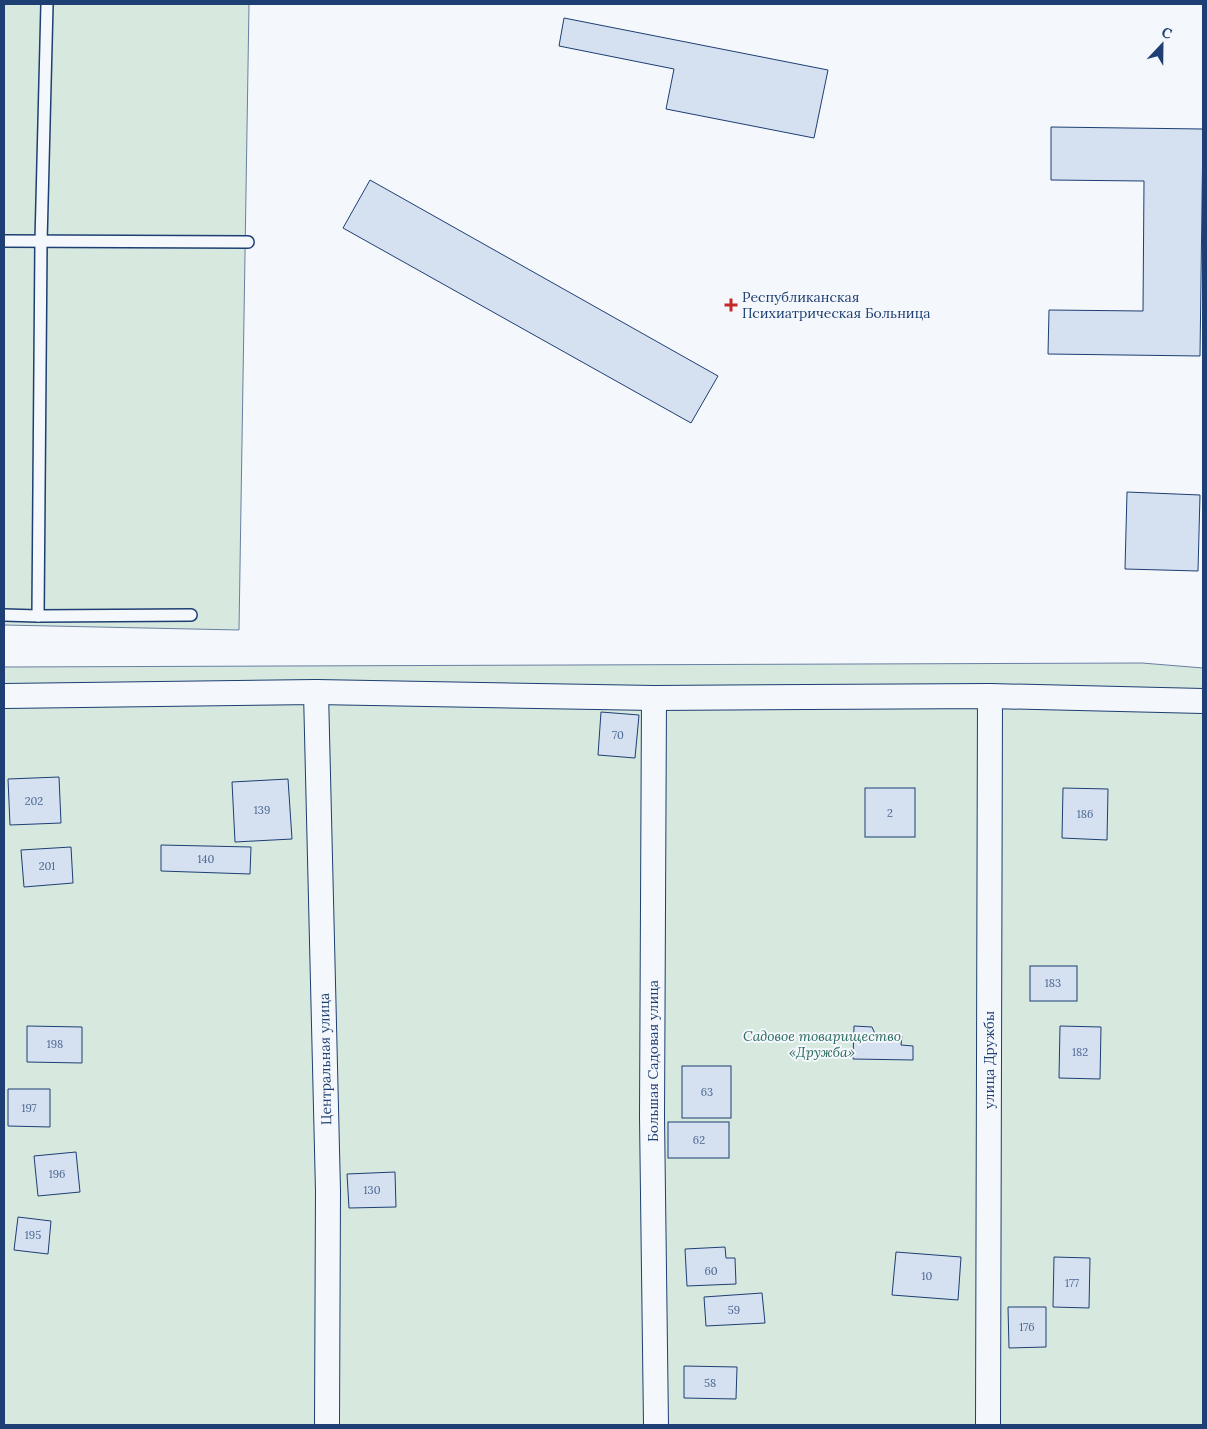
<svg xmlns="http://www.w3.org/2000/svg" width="1207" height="1429" font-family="Lora,serif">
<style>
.green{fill:#d7e8df;stroke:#687fa3}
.building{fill:#d5e0f0;stroke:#1d3f73}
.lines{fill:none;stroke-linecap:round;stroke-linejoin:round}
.service-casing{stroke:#1d3f73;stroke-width:14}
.minor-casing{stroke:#1d3f73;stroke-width:26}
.service{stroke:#f4f7fb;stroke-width:11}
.minor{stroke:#f4f7fb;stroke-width:24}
.poi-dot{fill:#c62828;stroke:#f4f7fb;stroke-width:2}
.labels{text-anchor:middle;stroke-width:4;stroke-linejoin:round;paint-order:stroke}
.number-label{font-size:11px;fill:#4b6792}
.poi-label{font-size:14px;fill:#1d3f73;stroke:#f4f7fb;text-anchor:start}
.park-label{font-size:14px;font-style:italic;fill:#2c6c60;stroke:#f4f7fb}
.street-label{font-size:14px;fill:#1d3f73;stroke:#f4f7fb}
</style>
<rect width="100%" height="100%" fill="#f4f7fb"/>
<g class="green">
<path d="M 4,4 L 249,4 L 239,630 L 4,625 Z"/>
<path d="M 1142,663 L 1203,668 L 1203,1425 L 4,1425 L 4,667 Z"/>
</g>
<g class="building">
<path d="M 564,18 L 828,70 L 814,138 L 666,109 L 674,69 L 559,46 Z"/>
<path d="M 1051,127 L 1203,129 L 1200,356 L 1048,354 L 1049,310 L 1143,311 L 1144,181 L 1051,180 Z"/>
<path d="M 370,180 L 718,376 L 691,423 L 343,228 Z"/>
<path d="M 1127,492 L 1200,495 L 1198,571 L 1125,569 Z"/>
<path d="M 601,712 L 639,715 L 635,758 L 598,755 Z"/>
<path d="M 59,777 L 61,823 L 10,825 L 8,779 Z"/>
<path d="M 288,779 L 292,839 L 235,842 L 232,782 Z"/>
<rect x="865" y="788" width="50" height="49"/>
<path d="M 1063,788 L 1108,789 L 1107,840 L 1062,838 Z"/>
<path d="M 161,845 L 251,847 L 250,874 L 161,871 Z"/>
<path d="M 71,847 L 73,883 L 24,887 L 21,850 Z"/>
<rect x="1030" y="966" width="47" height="35"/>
<path d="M 27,1026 L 82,1027 L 82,1063 L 27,1062 Z"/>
<path d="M 854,1026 L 872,1027 L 876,1036 L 902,1036 L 901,1045 L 913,1046 L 913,1060 L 853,1059 Z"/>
<path d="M 1060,1026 L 1101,1027 L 1100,1079 L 1059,1078 Z"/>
<rect x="682" y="1066" width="49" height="52"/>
<path d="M 8,1089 L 50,1089 L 50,1127 L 8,1126 Z"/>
<rect x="668" y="1122" width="61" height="36"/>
<path d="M 76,1152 L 80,1192 L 38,1196 L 34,1156 Z"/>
<path d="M 395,1172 L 396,1207 L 349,1208 L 347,1174 Z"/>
<path d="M 18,1217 L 51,1221 L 48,1254 L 14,1250 Z"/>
<path d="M 725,1247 L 726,1258 L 735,1258 L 736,1284 L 687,1286 L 685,1249 Z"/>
<path d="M 896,1252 L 961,1257 L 958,1300 L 892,1295 Z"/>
<path d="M 1054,1257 L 1090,1258 L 1089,1308 L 1053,1307 Z"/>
<path d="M 762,1293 L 765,1323 L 706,1326 L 704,1297 Z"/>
<path d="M 1008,1307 L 1046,1307 L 1046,1347 L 1009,1348 Z"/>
<path d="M 684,1366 L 737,1367 L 736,1399 L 684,1398 Z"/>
</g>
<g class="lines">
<defs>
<g id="service">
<path d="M 47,4 L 41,242 L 38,616 L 191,615"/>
<path d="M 4,241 L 248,242"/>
<path d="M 4,615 L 38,616"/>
</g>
<g id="minor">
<path d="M 316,692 L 328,1191 L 327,1425"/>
<path d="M 4,696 L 316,692 L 654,698 L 990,696 L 1203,701"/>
<path d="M 654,698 L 652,1117 L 656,1425"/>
<path d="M 988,1425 L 990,696"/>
</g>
</defs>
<use href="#service" class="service-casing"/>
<use href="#minor" class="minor-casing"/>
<use href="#service" class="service"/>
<use href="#minor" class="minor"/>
</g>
<path class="poi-dot" d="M728.5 297.5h5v5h5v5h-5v5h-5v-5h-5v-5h5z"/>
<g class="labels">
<g class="number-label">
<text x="618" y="739">70</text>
<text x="34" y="805">202</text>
<text x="262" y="814">139</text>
<text x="890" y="817">2</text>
<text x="1085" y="818">186</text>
<text x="206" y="863">140</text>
<text x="47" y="870">201</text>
<text x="1053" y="987">183</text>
<text x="55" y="1048">198</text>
<text x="1080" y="1056">182</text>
<text x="707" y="1096">63</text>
<text x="29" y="1112">197</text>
<text x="699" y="1144">62</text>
<text x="57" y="1178">196</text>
<text x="372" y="1194">130</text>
<text x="33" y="1239">195</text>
<text x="711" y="1275">60</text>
<text x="927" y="1280">10</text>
<text x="1072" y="1287">177</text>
<text x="734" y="1314">59</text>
<text x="1027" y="1331">176</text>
<text x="710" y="1387">58</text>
</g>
<g class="poi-label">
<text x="742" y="302">Республиканская<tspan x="742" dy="16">Психиатрическая Больница</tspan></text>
</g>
<g class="park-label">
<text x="822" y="1041">Садовое товарищество<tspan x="822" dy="16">«Дружба»</tspan></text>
</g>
<g class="street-label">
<text transform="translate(325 1059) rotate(-91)" y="5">Центральная улица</text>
<text transform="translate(989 1060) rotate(-90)" y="5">улица Дружбы</text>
<text transform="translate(653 1061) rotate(-90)" y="5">Большая Садовая улица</text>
</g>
</g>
<rect width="1207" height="1429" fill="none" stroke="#1d3f73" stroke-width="10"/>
<g transform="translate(1162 45) rotate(22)" stroke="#f4f7fb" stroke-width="4" paint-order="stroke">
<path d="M0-4L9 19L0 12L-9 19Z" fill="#1d3f73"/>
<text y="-8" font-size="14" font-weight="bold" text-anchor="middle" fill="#1d3f73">С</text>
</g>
</svg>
